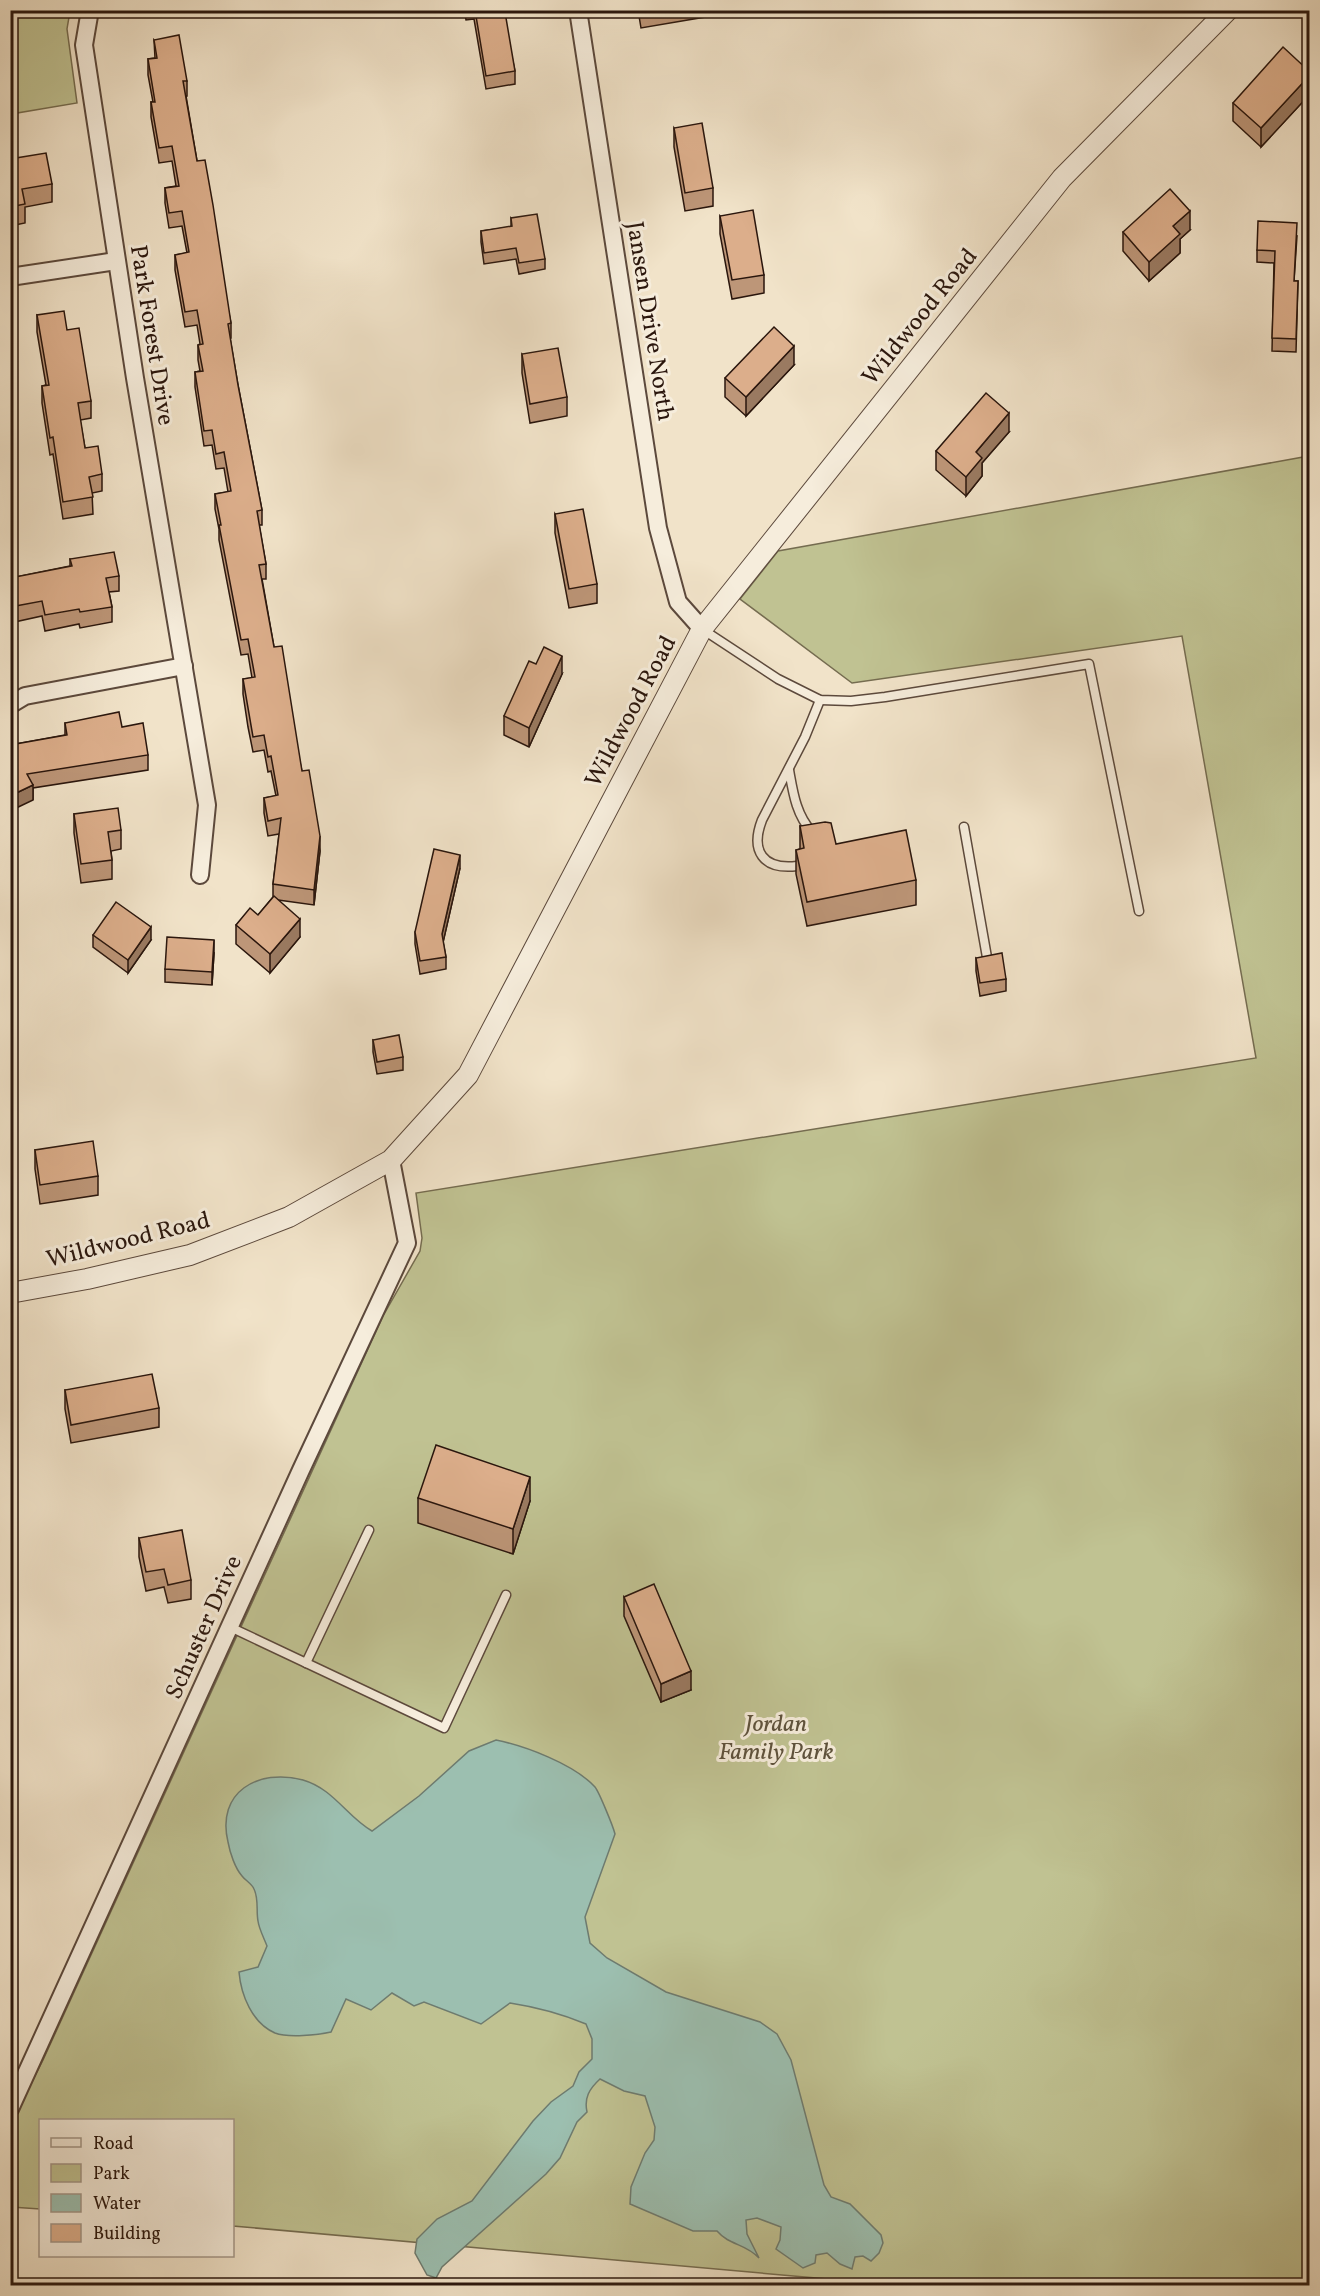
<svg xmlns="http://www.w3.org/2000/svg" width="1320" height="2296" font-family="Vollkorn,serif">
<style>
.green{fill:#c0c292;stroke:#756c50;stroke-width:1.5}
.water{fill:#9cbfb0;stroke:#6e7b6f;stroke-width:1.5}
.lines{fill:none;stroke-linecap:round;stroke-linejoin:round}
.service-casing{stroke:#5c493c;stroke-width:11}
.minor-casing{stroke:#5c493c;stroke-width:20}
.tertiary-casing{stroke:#5c493c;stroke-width:22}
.service{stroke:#f6eddc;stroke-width:8}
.minor{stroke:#f6eddc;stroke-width:16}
.tertiary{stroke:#f6eddc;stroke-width:20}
.wall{fill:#bd9678;stroke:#2a160d;stroke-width:1.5}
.shaded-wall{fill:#9a7a61;stroke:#2a160d;stroke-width:1.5}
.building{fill:#dcae8b;stroke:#2a160d;stroke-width:1.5}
.labels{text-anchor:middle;stroke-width:6;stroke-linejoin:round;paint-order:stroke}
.street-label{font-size:24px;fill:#2a160d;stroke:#f6eddc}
.park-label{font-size:24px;font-style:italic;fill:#5e523c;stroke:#f6eddc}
</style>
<rect width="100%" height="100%" fill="#f1e3c9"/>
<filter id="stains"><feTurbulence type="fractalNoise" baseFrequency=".00333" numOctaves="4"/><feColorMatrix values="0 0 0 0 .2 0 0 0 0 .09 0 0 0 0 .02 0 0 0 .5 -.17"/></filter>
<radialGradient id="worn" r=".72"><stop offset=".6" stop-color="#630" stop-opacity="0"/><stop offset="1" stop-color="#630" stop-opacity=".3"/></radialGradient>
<g class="green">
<path d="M 11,10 L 70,11 L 67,29 L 77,103 L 11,114 Z"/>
<path d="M 1309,456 L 1309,2285 L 851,2285 L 850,2281 L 233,2226 L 232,2120 L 40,2120 L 40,2209 L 11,2207 L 10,2126 L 43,2060 L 383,1316 L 420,1251 L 422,1238 L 416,1193 L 1256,1058 L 1182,636 L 852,683 L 740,599 L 778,551 Z"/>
</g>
<path class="water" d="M 496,1740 C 525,1746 574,1764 595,1787 C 599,1792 613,1826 615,1834 L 585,1917 L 590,1943 L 607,1958 L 666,1992 L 760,2022 L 777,2034 L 791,2060 L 824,2185 L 831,2197 L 850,2204 L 881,2235 L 883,2243 L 879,2253 L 871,2261 L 863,2256 L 855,2257 L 852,2269 L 840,2264 L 827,2253 L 816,2255 L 815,2263 L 803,2268 L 776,2249 L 780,2240 L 781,2227 L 757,2218 L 746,2220 L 747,2234 L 759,2258 C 745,2243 730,2246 717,2231 L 693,2231 L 630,2204 L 631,2187 L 645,2153 L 654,2140 L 655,2127 L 645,2096 L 624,2091 L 600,2079 C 589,2089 584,2098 587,2112 L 577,2122 L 560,2158 L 546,2174 L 442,2267 L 436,2278 L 427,2275 L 415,2253 L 417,2239 L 437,2219 L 472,2201 L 533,2121 L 551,2102 L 573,2086 L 579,2072 L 592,2059 L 592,2039 L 586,2024 C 562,2014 536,2007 510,2003 L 481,2024 L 424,2002 L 414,2006 L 392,1993 L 371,2010 L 346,1999 L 331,2032 C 318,2035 288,2038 275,2033 C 252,2023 241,1995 239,1972 L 258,1967 L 267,1946 C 264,1938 259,1929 258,1921 C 256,1911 259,1899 254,1889 C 252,1884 245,1880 242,1876 C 235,1868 230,1853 228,1842 C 216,1792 258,1768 303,1780 C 334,1789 347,1817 372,1831 L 419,1796 L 469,1751 Z"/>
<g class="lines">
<defs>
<g id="service">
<path d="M 702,629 L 778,679 L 820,700 L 851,701 L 885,697 L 1089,664 L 1139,911"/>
<path d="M 789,770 C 793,792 796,815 812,832"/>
<path d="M 964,827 L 988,963"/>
<path d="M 797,866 C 763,870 750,851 762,820 L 805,737 L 820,700"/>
<path d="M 230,1627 L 444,1728 L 506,1595"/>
<path d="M 306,1663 L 369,1530"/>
</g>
<g id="minor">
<path d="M 90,10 L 84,45 L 135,378 L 207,805 L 200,875"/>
<path d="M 578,10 L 658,528 L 678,602 L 702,629"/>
<path d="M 10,277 L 116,261"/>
<path d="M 10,705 L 25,696 L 184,666"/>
<path d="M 10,2109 L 301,1470 L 407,1243 L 391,1160"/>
</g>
<path id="tertiary" d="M 10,1293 L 87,1279 L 190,1255 L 289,1217 L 391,1160 L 468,1075 L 702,629 L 1062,178 L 1228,10"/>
</defs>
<use href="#service" class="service-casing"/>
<use href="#minor" class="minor-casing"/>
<use href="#tertiary" class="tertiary-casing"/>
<use href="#service" class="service"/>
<use href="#minor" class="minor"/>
<use href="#tertiary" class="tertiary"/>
</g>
<g class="wall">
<path d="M 464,10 L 502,10 L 515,71 L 515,84 L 486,89 L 474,19 L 466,20 Z"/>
<path d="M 638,10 L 711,10 L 711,16 L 641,28 Z"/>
<path d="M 154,40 L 187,81 L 187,96 L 186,96 L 197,161 L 231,323 L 231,338 L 230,338 L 238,385 L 262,510 L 262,525 L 259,525 L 266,564 L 266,579 L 262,579 L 274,647 L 320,851 L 314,905 L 278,900 L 300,937 L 270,973 L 236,944 L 236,925 L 258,915 L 273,897 L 273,884 L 279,834 L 268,836 L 264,813 L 264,798 L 276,796 L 271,771 L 268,772 L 264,750 L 253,752 L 248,727 L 243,694 L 243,679 L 252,678 L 248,654 L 241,655 L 219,540 L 219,529 L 215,509 L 215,494 L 228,492 L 224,468 L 216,469 L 212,445 L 204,446 L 195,387 L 195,372 L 200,371 L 198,360 L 198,345 L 200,344 L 197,325 L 185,327 L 175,270 L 175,255 L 187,253 L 182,226 L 169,228 L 165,203 L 165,188 L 176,186 L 172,161 L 159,163 L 151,117 L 151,102 L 153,102 L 148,75 L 148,59 L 155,58 Z"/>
<path d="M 1310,72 L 1310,94 L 1261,147 L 1233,121 L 1233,103 Z"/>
<path d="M 674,128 L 713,188 L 713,206 L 685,211 L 674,147 Z"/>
<path d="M 10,159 L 52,184 L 52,202 L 25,207 L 25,223 L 10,226 Z"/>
<path d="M 720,216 L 764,275 L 764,293 L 732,299 L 720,234 Z"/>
<path d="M 511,218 L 545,259 L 545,269 L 519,274 L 516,259 L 484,264 L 481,242 L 481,231 L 511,227 Z"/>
<path d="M 1190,230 L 1180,239 L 1180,253 L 1149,281 L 1123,251 L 1123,232 Z"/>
<path d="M 1297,236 L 1294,281 L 1298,281 L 1296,352 L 1272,351 L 1274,263 L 1257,262 L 1257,250 Z"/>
<path d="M 37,315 L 67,330 L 91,401 L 91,418 L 80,420 L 85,448 L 102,474 L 102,491 L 92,493 L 93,514 L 63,519 L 53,454 L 50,455 L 42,403 L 42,386 L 46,385 L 37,332 Z"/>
<path d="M 522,354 L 567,397 L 567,416 L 530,423 L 522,373 Z"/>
<path d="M 794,365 L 746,416 L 725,397 L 725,378 Z"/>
<path d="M 1009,432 L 982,463 L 982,476 L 966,496 L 936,470 L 936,451 Z"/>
<path d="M 555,514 L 597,584 L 597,603 L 569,608 L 555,533 Z"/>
<path d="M 70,559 L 119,576 L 119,591 L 109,592 L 112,607 L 112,622 L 80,628 L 79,624 L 45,631 L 42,616 L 10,623 L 10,578 L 70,566 Z"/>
<path d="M 562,674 L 529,747 L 504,735 L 504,716 Z"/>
<path d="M 65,723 L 122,727 L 148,755 L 148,770 L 33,788 L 33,800 L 10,745 L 65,735 Z"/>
<path d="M 74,814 L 121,830 L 121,849 L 111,851 L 112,860 L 112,879 L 81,883 L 74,833 Z"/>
<path d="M 800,826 L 836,844 L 916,880 L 916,905 L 807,926 L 796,874 L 796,850 L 800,849 Z"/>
<path d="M 460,868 L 443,942 L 446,957 L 446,969 L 420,974 L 415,944 L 415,932 Z"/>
<path d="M 93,935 L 151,940 L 128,973 L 93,947 Z"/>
<path d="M 214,953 L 212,985 L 165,982 L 165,969 Z"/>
<path d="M 976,958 L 1006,979 L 1006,991 L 980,996 L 976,971 Z"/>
<path d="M 373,1040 L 403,1057 L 403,1070 L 377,1074 L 373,1052 Z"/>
<path d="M 35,1150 L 98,1176 L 98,1195 L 40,1204 L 35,1169 Z"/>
<path d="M 65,1390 L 159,1408 L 159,1427 L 71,1443 L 65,1409 Z"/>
<path d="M 418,1498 L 530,1501 L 513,1554 L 418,1523 Z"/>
<path d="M 139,1538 L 191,1580 L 191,1599 L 168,1603 L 164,1587 L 146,1591 L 139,1557 Z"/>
<path d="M 624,1597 L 691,1690 L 661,1702 L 624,1616 Z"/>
</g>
<g class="shaded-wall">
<path d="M 1310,75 L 1310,94 L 1261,147 L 1261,128 Z"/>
<path d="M 1190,211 L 1190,230 L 1180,239 L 1180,253 L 1149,281 L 1149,262 L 1173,226 Z"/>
<path d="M 794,346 L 794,365 L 746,416 L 746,397 Z"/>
<path d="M 1009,413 L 1009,432 L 982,463 L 982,476 L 966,496 L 966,477 L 976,452 Z"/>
<path d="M 562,656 L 562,674 L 529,747 L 529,728 Z"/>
<path d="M 33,785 L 33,800 L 10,811 L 10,796 Z"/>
<path d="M 320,836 L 320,851 L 314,905 L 314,890 Z"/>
<path d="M 460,855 L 460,868 L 442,947 L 442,934 Z"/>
<path d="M 300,919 L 300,937 L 270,973 L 270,954 Z"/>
<path d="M 151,927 L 151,940 L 128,973 L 128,960 Z"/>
<path d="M 214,940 L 214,953 L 212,985 L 212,972 Z"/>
<path d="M 530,1477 L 530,1501 L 513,1554 L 513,1529 Z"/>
<path d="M 691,1671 L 691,1690 L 661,1702 L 661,1684 Z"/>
</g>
<g class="building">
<path d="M 475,10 L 502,10 L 503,12 L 505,12 L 515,71 L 486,76 Z"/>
<path d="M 179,35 L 187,81 L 183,81 L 197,161 L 205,160 L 213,205 L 231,323 L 228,324 L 238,385 L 262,510 L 257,511 L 266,564 L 259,565 L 274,647 L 282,646 L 302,771 L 309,770 L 320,836 L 314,890 L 273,884 L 281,818 L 268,821 L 264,798 L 278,795 L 271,756 L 268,757 L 264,735 L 253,737 L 243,679 L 255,677 L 248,639 L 241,640 L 219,525 L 221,525 L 215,494 L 231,491 L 224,452 L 216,454 L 212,430 L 204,431 L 195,372 L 203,371 L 198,345 L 203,344 L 197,310 L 185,312 L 175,255 L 189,252 L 182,211 L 169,213 L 165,188 L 179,186 L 172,146 L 159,148 L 151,102 L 155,102 L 148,59 L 157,58 L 154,40 Z"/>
<path d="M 1283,47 L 1310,72 L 1310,75 L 1261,128 L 1233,103 Z"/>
<path d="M 702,123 L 713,188 L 685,193 L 674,128 Z"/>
<path d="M 46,153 L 52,184 L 22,189 L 25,204 L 10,207 L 10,159 Z"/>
<path d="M 1170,189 L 1190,211 L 1173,226 L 1180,234 L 1149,262 L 1123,232 Z"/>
<path d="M 753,210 L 764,275 L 732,280 L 720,216 Z"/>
<path d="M 537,214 L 545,259 L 519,263 L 516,248 L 484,253 L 481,231 L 512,226 L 511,218 Z"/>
<path d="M 1258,221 L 1297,223 L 1294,281 L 1298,281 L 1296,339 L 1272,338 L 1275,251 L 1257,250 Z"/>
<path d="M 64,311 L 67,330 L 79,328 L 91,401 L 78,403 L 85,448 L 98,446 L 102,474 L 89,477 L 93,497 L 63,502 L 53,437 L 50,438 L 42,386 L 49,385 L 37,315 Z"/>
<path d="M 774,327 L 794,346 L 746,397 L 725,378 Z"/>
<path d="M 558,348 L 567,397 L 530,404 L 522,354 Z"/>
<path d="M 986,393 L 1009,413 L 976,452 L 982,458 L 966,477 L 936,451 Z"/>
<path d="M 583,509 L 597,584 L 569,589 L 555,514 Z"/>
<path d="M 114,552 L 119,576 L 106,578 L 112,607 L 80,612 L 79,609 L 45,615 L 42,601 L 10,607 L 10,578 L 72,566 L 70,559 Z"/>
<path d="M 544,647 L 562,656 L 529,728 L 504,716 L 529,661 L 536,664 Z"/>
<path d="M 119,712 L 122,727 L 143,723 L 148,755 L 27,774 L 33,785 L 10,796 L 10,745 L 67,735 L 65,723 Z"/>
<path d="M 118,808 L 121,830 L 108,832 L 112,860 L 81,864 L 74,814 Z"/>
<path d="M 825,822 L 831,823 L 836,844 L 906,830 L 916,880 L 807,902 L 796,850 L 804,848 L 800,826 Z"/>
<path d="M 434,849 L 460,855 L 442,934 L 446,957 L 420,961 L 415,932 Z"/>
<path d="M 274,896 L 300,919 L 270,954 L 236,925 L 250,908 L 258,915 Z"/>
<path d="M 116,902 L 151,927 L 128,960 L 93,935 Z"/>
<path d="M 167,937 L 214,940 L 212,972 L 165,969 Z"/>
<path d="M 1002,953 L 1006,979 L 980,983 L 976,958 Z"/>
<path d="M 399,1035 L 403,1057 L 377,1062 L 373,1040 Z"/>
<path d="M 93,1141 L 98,1176 L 40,1185 L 35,1150 Z"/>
<path d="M 152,1374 L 159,1408 L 71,1425 L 65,1390 Z"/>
<path d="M 436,1445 L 530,1477 L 513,1529 L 418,1498 Z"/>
<path d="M 182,1530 L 191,1580 L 168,1585 L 164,1569 L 146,1572 L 139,1538 Z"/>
<path d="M 654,1584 L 691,1671 L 661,1684 L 624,1597 Z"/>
</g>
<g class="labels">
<g class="street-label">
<text transform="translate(919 316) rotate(-51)" y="8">Wildwood Road</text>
<text transform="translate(651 321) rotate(81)" y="8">Jansen Drive North</text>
<text transform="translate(153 335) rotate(81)" y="8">Park Forest Drive</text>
<text transform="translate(630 711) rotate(-62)" y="8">Wildwood Road</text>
<text transform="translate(128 1239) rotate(-14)" y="8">Wildwood Road</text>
<text transform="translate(203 1627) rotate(-66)" y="8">Schuster Drive</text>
</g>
<g class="park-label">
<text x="776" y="1731">Jordan<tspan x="776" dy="28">Family Park</tspan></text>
</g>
</g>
<rect width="1320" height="2296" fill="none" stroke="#f1e3c9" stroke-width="36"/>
<rect x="12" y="12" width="1296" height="2272" fill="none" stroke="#2a160d" stroke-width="3"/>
<rect x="18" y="18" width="1284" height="2260" fill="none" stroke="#2a160d" stroke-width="1.5"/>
<rect x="39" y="2119" width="195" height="138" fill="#f6eddc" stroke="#a49789" stroke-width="1.5"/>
<rect x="51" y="2138" width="30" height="9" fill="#f6eddc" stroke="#a49789" stroke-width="1.5"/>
<text x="93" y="2149" font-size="18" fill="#2a160d">Road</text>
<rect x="51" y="2164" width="30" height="18" fill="#c0c292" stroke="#a49789" stroke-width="1.5"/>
<text x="93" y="2179" font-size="18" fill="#2a160d">Park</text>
<rect x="51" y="2194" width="30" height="18" fill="#9cbfb0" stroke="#a49789" stroke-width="1.5"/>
<text x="93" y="2209" font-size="18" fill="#2a160d">Water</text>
<rect x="51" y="2224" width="30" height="18" fill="#dcae8b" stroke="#a49789" stroke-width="1.5"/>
<text x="93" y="2239" font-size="18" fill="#2a160d">Building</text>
<rect width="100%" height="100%" filter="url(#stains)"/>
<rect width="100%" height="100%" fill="url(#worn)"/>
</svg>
